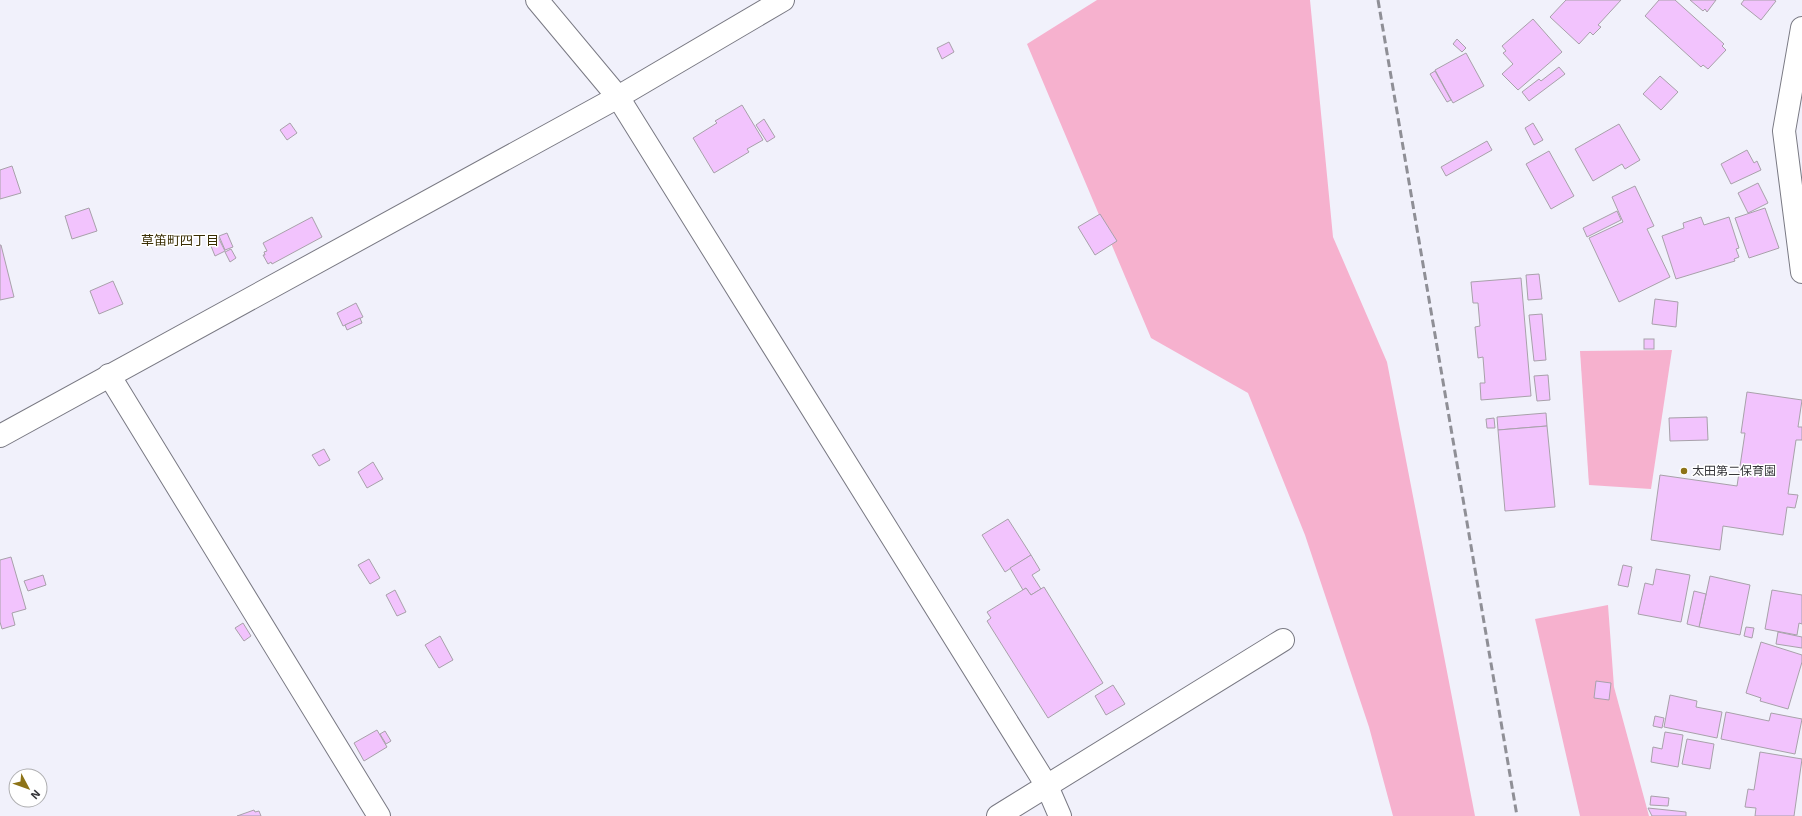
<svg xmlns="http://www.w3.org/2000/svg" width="1802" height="816" font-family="'Exo 2','Noto Sans JP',sans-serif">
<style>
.green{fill:#f6b1ce}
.building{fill:#f2c3fd;stroke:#a8a1aa}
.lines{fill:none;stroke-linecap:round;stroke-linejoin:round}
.street-casing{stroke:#797983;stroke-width:24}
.street{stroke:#fff;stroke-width:22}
.rail{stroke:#8f8f96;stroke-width:3;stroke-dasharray:8 4;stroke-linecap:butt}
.poi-dot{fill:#8d7317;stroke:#fff;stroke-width:1.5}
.labels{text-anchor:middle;stroke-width:3;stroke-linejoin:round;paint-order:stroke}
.poi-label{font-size:12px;fill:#37373b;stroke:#fff;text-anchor:start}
.neighbourhood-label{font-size:13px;fill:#392d02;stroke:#fff}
</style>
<rect width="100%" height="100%" fill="#f1f1fb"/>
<g class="green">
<path d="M 1097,0 L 1310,0 L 1333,237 L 1387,362 L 1475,816 L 1393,816 L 1369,727 L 1305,535 L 1248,393 L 1151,338 L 1027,44 Z"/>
<path d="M 1672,350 L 1651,489 L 1589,485 L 1580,351 Z"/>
<path d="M 1608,605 L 1614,687 L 1649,816 L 1580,816 L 1535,619 Z"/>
</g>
<g class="building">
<path d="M 1566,0 L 1621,0 L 1598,25 L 1601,27 L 1593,35 L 1590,32 L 1579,44 L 1550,17 Z"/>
<path d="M 1659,0 L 1675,0 L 1724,44 L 1722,46 L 1726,50 L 1708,69 L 1703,65 L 1701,67 L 1645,16 Z"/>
<path d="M 1690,0 L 1716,0 L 1707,12 L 1705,9 L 1703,11 Z"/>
<path d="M 1744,0 L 1774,0 L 1776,1 L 1761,20 L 1741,4 Z"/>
<path d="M 1533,19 L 1562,52 L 1518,90 L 1502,74 L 1513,64 L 1503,53 L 1506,51 L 1502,46 Z"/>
<path d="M 1457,39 L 1466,48 L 1462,52 L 1453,44 Z"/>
<path d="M 949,42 L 954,52 L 942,59 L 937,48 Z"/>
<path d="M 1466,53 L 1484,86 L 1453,103 L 1435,70 Z"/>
<path d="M 1559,67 L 1565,74 L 1529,101 L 1522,92 L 1539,79 L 1541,81 Z"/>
<path d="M 1435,71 L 1451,100 L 1447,102 L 1430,74 Z"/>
<path d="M 1660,76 L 1678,92 L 1661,110 L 1643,94 Z"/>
<path d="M 742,105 L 763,140 L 747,149 L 749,152 L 714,173 L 693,138 L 717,123 L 715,121 Z"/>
<path d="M 764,119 L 775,137 L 767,142 L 756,125 Z"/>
<path d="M 290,123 L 297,133 L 287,140 L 280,130 Z"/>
<path d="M 1533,123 L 1543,140 L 1534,145 L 1525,128 Z"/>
<path d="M 1619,124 L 1640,160 L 1625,169 L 1622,164 L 1593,181 L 1575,149 Z"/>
<path d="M 1487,141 L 1492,150 L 1446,176 L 1441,167 Z"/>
<path d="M 1747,150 L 1754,163 L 1757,161 L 1761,170 L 1731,184 L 1721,164 Z"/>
<path d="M 1549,151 L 1574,196 L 1551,209 L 1526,164 Z"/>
<path d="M 12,166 L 21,193 L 0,199 L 0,170 Z"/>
<path d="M 1758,183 L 1768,203 L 1748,213 L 1738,193 Z"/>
<path d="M 1635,186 L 1654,226 L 1647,229 L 1670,277 L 1619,302 L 1589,238 L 1623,222 L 1612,197 Z"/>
<path d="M 89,208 L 97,231 L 72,239 L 65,216 Z"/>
<path d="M 1765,208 L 1779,248 L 1749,258 L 1735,218 Z"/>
<path d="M 1617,211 L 1621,220 L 1587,237 L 1583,228 Z"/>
<path d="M 1100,214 L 1117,241 L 1095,255 L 1078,227 Z"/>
<path d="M 312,217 L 322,237 L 272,264 L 271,262 L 268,264 L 263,255 L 265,255 L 264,252 L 267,251 L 263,243 Z"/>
<path d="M 1701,217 L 1704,225 L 1729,217 L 1739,248 L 1736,249 L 1739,257 L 1734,259 L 1735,261 L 1676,279 L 1662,236 L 1684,228 L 1683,223 Z"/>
<path d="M 227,233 L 233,247 L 225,250 L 219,236 Z"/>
<path d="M 218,237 L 225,251 L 215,256 L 209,241 Z"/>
<path d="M 0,245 L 1,245 L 14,297 L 0,300 Z"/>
<path d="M 231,249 L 236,258 L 230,262 L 225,252 Z"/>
<path d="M 1539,274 L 1542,299 L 1528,300 L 1526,275 Z"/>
<path d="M 1521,278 L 1531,396 L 1481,400 L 1480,383 L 1485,383 L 1483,357 L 1478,358 L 1475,327 L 1480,326 L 1478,303 L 1473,303 L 1471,282 Z"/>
<path d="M 113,281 L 123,304 L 99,314 L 90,291 Z"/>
<path d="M 1655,299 L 1678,302 L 1676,327 L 1652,324 Z"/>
<path d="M 356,303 L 363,317 L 343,326 L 337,313 Z"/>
<path d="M 1542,314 L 1546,360 L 1534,361 L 1529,315 Z"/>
<path d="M 360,318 L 362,323 L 347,330 L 345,325 Z"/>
<rect x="1644" y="339" width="10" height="10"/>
<path d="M 1548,375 L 1550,400 L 1537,401 L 1534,376 Z"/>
<path d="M 1747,392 L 1802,400 L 1798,427 L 1802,427 L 1802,440 L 1796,440 L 1788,494 L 1798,495 L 1795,508 L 1787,507 L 1783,535 L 1723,526 L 1720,550 L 1651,540 L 1660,475 L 1737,486 L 1745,433 L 1741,433 Z"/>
<path d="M 1546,413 L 1547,426 L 1498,430 L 1497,417 Z"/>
<path d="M 1707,417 L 1708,440 L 1670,441 L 1669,418 Z"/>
<path d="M 1494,418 L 1495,428 L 1487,428 L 1486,419 Z"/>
<path d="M 1547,426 L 1555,507 L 1505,511 L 1498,430 Z"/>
<path d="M 324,449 L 330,460 L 319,466 L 312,455 Z"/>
<path d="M 373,462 L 383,479 L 367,488 L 358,472 Z"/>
<path d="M 1008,519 L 1031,555 L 1005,572 L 982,535 Z"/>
<path d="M 1031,555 L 1040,570 L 1032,575 L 1041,589 L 1031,595 L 1026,588 L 1023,590 L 1010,568 Z"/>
<path d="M 11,557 L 26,609 L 12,613 L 15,625 L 2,629 L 0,622 L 0,560 Z"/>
<path d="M 369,559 L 380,578 L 370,584 L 358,565 Z"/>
<path d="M 1623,565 L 1632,567 L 1628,587 L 1618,585 Z"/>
<path d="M 1656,569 L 1690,575 L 1681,622 L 1638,614 L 1645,583 L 1653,585 Z"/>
<path d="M 43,575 L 46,585 L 28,591 L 24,581 Z"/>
<path d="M 1710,576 L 1750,585 L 1740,635 L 1699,627 Z"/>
<path d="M 1044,587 L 1103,683 L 1048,718 L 987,621 L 991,618 L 987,612 L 1026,588 L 1031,595 Z"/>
<path d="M 395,590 L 406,612 L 397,616 L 386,595 Z"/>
<path d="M 1772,590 L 1802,595 L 1802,624 L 1799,623 L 1797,635 L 1765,629 Z"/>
<path d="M 1694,591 L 1706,594 L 1699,627 L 1687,624 Z"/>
<path d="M 243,623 L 251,636 L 244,641 L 235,628 Z"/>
<path d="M 1746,627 L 1754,628 L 1752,638 L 1744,636 Z"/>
<path d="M 1778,632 L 1802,637 L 1802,648 L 1776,644 Z"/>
<path d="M 440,636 L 453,660 L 439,668 L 425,645 Z"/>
<path d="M 1761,642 L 1802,655 L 1802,662 L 1788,709 L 1760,701 L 1761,698 L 1746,693 Z"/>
<path d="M 1596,681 L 1611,683 L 1609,700 L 1594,698 Z"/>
<path d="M 1113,685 L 1125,704 L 1106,715 L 1095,696 Z"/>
<path d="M 1670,695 L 1697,701 L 1696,707 L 1722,712 L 1717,738 L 1664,727 Z"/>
<path d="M 1726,712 L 1769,721 L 1771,713 L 1802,719 L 1795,754 L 1721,739 Z"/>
<path d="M 1655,716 L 1664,718 L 1662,728 L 1653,726 Z"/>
<path d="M 377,730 L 387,747 L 364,761 L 354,743 Z"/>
<path d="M 385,731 L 391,741 L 386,744 L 380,734 Z"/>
<path d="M 1665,732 L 1683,735 L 1678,767 L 1651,762 L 1653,747 L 1662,749 Z"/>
<path d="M 1687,739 L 1714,744 L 1710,769 L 1682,764 Z"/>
<path d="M 1760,752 L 1802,759 L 1794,816 L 1755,816 L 1756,808 L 1745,807 L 1748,789 L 1754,790 Z"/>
<path d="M 1651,796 L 1669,798 L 1668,806 L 1650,805 Z"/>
<path d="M 1648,808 L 1686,812 L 1686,816 L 1652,816 Z"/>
<path d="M 254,810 L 255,812 L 259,811 L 261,816 L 237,816 Z"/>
</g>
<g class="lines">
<defs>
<g id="street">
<path d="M 537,0 L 618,97 L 1047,786 L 1060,816"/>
<path d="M 1802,28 L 1784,131 L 1802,272"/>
<path d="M 109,375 L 379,816"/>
<path d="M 0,436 L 618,97 L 783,0"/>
<path d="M 998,816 L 1283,640"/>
</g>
</defs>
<use href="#street" class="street-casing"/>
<use href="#street" class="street"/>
<path class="rail" d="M 1378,0 L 1517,816"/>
</g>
<circle class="poi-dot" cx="1684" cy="471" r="4"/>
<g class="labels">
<g class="poi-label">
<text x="1692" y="475">太田第二保育園</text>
</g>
<g class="neighbourhood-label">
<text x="180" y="245">草笛町四丁目</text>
</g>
</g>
<g transform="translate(28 788) rotate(131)"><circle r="19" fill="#ffffff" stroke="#afafb1"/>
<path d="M0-3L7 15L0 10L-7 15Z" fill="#8d7317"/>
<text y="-6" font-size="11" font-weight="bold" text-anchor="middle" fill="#37373b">N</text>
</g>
</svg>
